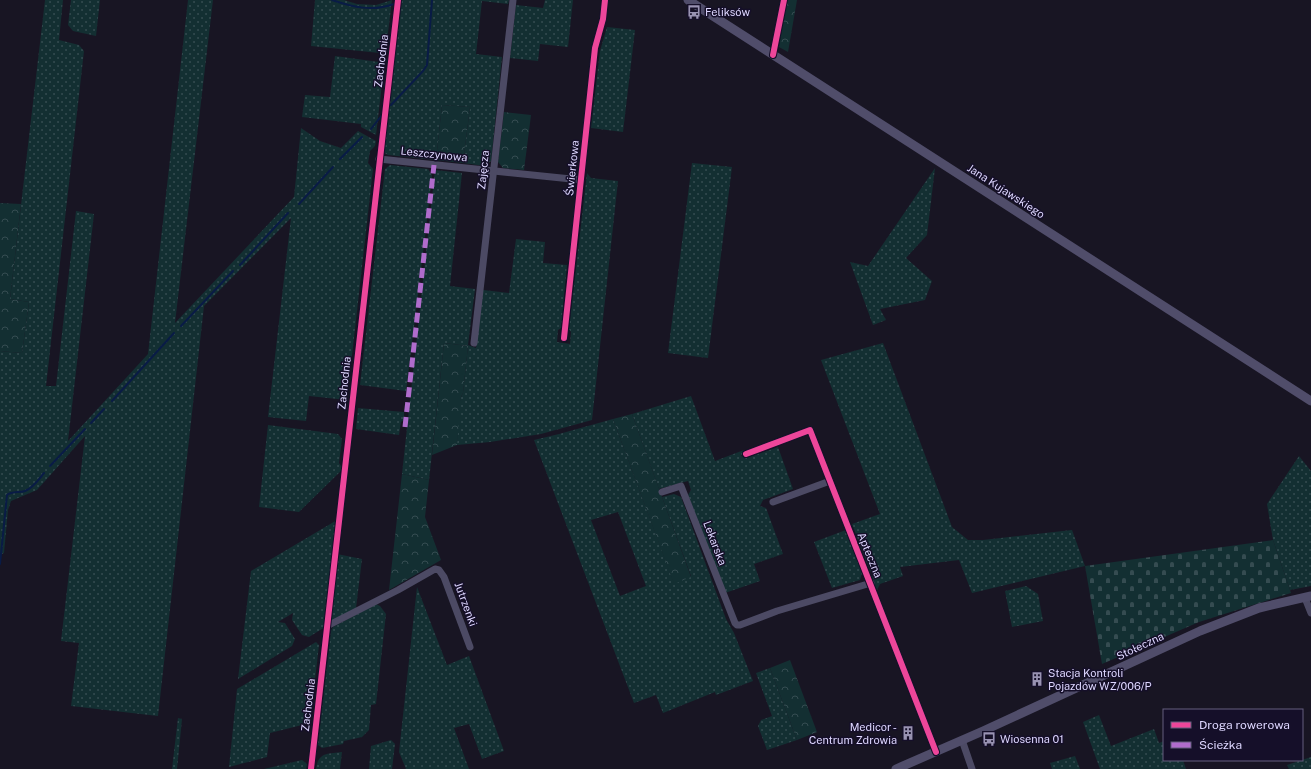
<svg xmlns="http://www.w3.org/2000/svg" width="1311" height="769" font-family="'Public Sans',sans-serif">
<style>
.grass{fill:url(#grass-dots);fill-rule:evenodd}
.forest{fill:url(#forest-crowns)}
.cemetery{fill:url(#cemetery-stones)}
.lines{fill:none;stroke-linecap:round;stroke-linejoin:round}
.stream{stroke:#091b46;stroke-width:2}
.street{stroke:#4c4a64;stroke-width:7}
.secondary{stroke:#504d6a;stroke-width:9}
.quiet{stroke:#b06ccc;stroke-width:5;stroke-dasharray:10 5;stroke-linecap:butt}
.cycleway-casing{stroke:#150f29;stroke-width:8}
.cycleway{stroke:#ed469a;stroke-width:6}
.labels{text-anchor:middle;stroke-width:3;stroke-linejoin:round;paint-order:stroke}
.poi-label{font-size:11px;fill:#ded7ff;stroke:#150f29;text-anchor:start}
.street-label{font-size:11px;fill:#ded7ff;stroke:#150f29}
</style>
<defs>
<pattern id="grass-dots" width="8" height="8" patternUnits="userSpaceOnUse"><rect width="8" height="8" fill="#132f32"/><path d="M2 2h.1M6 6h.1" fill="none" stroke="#354c51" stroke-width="1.8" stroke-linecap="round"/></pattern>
<pattern id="forest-crowns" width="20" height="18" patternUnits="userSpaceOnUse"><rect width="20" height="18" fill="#132f32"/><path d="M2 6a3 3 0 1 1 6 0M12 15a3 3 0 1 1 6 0" fill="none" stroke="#354c51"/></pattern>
<pattern id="cemetery-stones" width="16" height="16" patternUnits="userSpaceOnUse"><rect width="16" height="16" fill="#132f32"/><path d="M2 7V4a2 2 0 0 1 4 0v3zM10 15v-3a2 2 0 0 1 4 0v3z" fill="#354c51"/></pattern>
</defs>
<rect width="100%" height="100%" fill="#181523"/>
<g class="grass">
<path d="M 45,0 L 63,0 L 59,40 L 79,45 L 84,51 L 46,386 L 56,386 L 76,211 L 94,214 L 68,441 L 148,354 L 188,0 L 213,0 L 175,323 L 294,197 L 301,128 L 320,141 L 341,148 L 358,131 L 376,141 L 375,146 L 370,151 L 368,163 L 373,169 L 347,400 L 309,396 L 306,421 L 268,417 L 291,218 L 204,306 L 158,716 L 71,706 L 79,643 L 61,641 L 85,436 L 37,490 L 11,501 L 8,510 L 4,553 L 0,555 L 0,351 L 22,353 L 29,302 L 10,299 Z"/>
<path d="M 71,0 L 100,0 L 96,36 L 73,31 L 68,25 Z"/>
<path d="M 315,0 L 344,0 L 357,4 L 376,5 L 392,0 L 386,49 L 380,53 L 311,46 Z"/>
<path d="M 400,0 L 509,0 L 508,4 L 482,1 L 476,54 L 502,57 L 491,161 L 485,166 L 463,163 L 470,107 L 442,105 L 436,160 L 388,155 L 383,152 Z"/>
<path d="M 545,0 L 573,0 L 568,47 L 540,44 L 538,61 L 510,58 L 516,5 L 543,8 Z"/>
<path d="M 607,27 L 635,30 L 623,132 L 591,128 L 600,51 Z"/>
<path d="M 335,56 L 379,62 L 384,67 L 376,135 L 361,127 L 361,124 L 302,117 L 305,95 L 330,97 Z"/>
<path d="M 692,163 L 732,167 L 708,358 L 668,353 Z"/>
<path d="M 390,165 L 428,169 L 432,175 C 424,247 415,319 406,391 L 360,385 L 385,169 Z"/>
<path d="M 935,168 L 927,235 L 906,258 L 932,281 L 925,300 L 880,309 L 886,320 L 873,325 L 850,262 L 868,266 Z"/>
<path d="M 435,170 L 462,173 L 450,286 L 475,289 L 468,345 L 476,348 L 483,290 L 509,293 L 516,239 L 545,242 L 543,263 L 567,265 L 561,328 L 558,330 L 557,342 L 570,344 L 571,332 L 569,329 L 587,173 L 591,178 L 618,181 L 592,420 L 541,434 L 490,442 L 457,445 C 458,432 457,403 463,393 L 468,346 L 444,343 L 429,480 L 402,474 Z"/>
<path d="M 883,343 L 952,527 L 968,540 L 983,540 L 1072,530 L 1085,566 L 972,593 L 959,560 L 900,567 L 903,576 L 880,584 L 877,590 L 871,576 L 876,574 L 870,571 L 852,524 L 880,514 L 821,360 Z"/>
<path d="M 691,396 L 715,461 L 744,450 L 741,456 L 747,458 L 778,447 L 793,489 L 763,500 L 760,506 L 766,508 L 783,554 L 754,564 L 760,581 L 725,593 L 688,495 L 691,490 L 688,481 L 659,489 L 632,414 Z"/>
<path d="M 358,408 L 404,412 L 404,420 L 401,422 L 399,435 L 356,429 Z"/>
<path d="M 613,419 L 674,583 L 691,576 L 662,497 L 674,494 L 681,497 L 726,619 L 734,633 L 753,681 L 716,695 L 715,692 L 663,713 L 656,695 L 634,703 L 534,440 L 559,434 ZM 618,512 L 646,586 L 620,596 L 591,520 Z"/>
<path d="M 268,425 L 338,434 L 342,439 L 339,463 L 343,469 L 299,512 L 259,507 Z"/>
<path d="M 1299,456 L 1311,471 L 1311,586 L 1290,590 L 1273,540 L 1267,504 Z"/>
<path d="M 337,520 L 325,627 L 309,637 L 302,635 L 292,620 L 293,613 L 278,622 L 285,623 L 295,639 L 292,646 L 238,679 L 251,571 Z"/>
<path d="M 846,530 L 862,573 L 860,580 L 832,588 L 814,542 Z"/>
<path d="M 337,554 L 362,559 L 356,608 L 333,621 L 330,618 Z"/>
<path d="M 1026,586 L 1038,594 L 1043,621 L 1012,627 L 1005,591 Z"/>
<path d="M 417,587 L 447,665 L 469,656 L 504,751 L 482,759 L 469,724 L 454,728 L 469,769 L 406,769 L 399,752 Z"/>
<path d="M 376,604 L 380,606 L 386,614 L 376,704 L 371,705 L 369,730 L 362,737 L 344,741 L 343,744 L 322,748 L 318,745 L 331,631 L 333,627 Z"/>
<path d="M 316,642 L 319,645 L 310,723 L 270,733 L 267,757 L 229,767 L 237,689 Z"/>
<path d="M 770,668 L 797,740 L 767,750 L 758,726 L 761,720 L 772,716 L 756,673 Z"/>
<path d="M 1099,715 L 1111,746 L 1154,729 L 1159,743 L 1164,741 L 1164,760 L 1183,760 L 1186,769 L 1100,769 L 1083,722 Z"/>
<path d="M 178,718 L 182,719 L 177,769 L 172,769 Z"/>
<path d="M 391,740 L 395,744 L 392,769 L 369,769 L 371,746 Z"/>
<path d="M 342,752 L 340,769 L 316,769 C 318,752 328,754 342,752 Z"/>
<path d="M 1075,756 L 1080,769 L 1052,769 L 1050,763 Z"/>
<path d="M 1311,757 L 1311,769 L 1289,769 L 1287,765 Z"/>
<path d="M 302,760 L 307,764 L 306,769 L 264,769 Z"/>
</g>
<g class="forest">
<path d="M 787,0 L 797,0 L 788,52 L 779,47 Z"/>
<path d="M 442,105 L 470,107 L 463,163 L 436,160 Z"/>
<path d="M 504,112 L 531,115 L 524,170 L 503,168 L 498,162 Z"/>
<path d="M 0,203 L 21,204 L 10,299 L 29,302 L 22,353 L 0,351 Z"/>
<path d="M 444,343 L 468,346 L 463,393 L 461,397 L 457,445 L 432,455 Z"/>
<path d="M 632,414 L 691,577 L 674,584 L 613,419 Z"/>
<path d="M 402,474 L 429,480 L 425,517 L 441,560 L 389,590 Z"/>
<path d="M 790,660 L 817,732 L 797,740 L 770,668 Z"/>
</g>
<path class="cemetery" d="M 1273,540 L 1291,593 L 1199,622 L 1102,664 L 1085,566 Z"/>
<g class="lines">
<g class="stream">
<path d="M 332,0 C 353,7 372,12 394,4"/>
<path d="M 391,105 L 423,71 L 427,65 L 432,0"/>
<path d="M 371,129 L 382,115"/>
<path d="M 340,159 L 362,137"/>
<path d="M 299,204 L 333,167"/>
<path d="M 240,265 L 288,213"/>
<path d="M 181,326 L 233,271"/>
<path d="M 112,401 L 174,333"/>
<path d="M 91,423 L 104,409"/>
<path d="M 50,466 L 85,429"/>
<path d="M 0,564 L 7,495 C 12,491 19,493 25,491 C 33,488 39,479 44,473"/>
</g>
<g class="street">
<path d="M 773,55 L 784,0"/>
<path d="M 379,159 L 581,180"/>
<path d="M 564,338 L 595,48 L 603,19 L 605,0"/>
<path d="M 474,343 L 513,0"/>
<path d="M 746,454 L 810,430 L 936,752"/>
<path d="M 662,492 L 681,486 L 735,623 L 737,625 L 740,625 L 777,611 L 871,583"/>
<path d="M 773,502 L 830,481"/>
<path d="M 1305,598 L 1311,613"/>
<path d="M 327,626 L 398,590 L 435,569 L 439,570 L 444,577 L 470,647"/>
<path d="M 962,740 L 972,769"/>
<path d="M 311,769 L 398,0"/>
</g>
<g class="secondary">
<path d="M 688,0 L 1311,401"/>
<path d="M 896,769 L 983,731 L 1200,631 L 1259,608 L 1311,596"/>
</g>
<path class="quiet" d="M 405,427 L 434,165"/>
<defs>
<g id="cycleway">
<path d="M 773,55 L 784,0"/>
<path d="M 564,338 L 595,48 L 603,19 L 605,0"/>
<path d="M 746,454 L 810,430 L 936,752"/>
<path d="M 311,769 L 398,0"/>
</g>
</defs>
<use href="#cycleway" class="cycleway-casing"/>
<use href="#cycleway" class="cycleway"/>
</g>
<defs>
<symbol id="bus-bare" viewBox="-9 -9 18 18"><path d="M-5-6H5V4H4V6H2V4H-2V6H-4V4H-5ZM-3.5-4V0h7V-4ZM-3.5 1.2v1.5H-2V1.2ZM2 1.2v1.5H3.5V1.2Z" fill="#9993b2" stroke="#150f29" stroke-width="2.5" paint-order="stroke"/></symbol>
<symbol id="building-bare" viewBox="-9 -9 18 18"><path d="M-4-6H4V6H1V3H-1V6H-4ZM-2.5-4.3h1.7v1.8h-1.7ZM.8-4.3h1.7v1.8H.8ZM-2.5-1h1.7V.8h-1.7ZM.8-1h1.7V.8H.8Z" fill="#9993b2" stroke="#150f29" stroke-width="2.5" paint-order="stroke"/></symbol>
</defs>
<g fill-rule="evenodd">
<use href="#bus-bare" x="684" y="2" width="20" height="20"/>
<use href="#building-bare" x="1027" y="669" width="20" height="20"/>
<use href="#building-bare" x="898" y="723" width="20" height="20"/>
<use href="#bus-bare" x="979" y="729" width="20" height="20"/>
</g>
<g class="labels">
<g class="poi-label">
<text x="705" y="16">Feliksów</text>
<text x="1048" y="677">Stacja Kontroli<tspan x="1048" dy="13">Pojazdów WZ/006/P</tspan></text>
<text x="897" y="731" text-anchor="end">Medicor -<tspan x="897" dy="13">Centrum Zdrowia</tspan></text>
<text x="1000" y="743">Wiosenna 01</text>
</g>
<g class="street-label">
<text transform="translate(381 61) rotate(-83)" y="4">Zachodnia</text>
<text transform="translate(434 154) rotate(6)" y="4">Leszczynowa</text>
<text transform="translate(572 168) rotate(-84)" y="4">Świerkowa</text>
<text transform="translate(483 170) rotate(-84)" y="4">Zajęcza</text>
<text transform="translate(1006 191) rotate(33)" y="4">Jana Kujawskiego</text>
<text transform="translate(344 383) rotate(-84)" y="4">Zachodnia</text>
<text transform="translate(715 543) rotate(69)" y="4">Lekarska</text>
<text transform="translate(870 555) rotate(68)" y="4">Apteczna</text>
<text transform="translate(466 604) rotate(70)" y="4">Jutrzenki</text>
<text transform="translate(1140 646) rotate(-25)" y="4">Stołeczna</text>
<text transform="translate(308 705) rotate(-83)" y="4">Zachodnia</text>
</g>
</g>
<rect x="1163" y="709" width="140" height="52" fill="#150f29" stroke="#655f7f"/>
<rect x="1171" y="722" width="20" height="6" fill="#ed469a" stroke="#655f7f"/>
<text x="1199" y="729" font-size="12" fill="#ded7ff">Droga rowerowa</text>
<rect x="1171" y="742" width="20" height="6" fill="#b06ccc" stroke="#655f7f"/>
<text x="1199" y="749" font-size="12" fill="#ded7ff">Ścieżka</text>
</svg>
